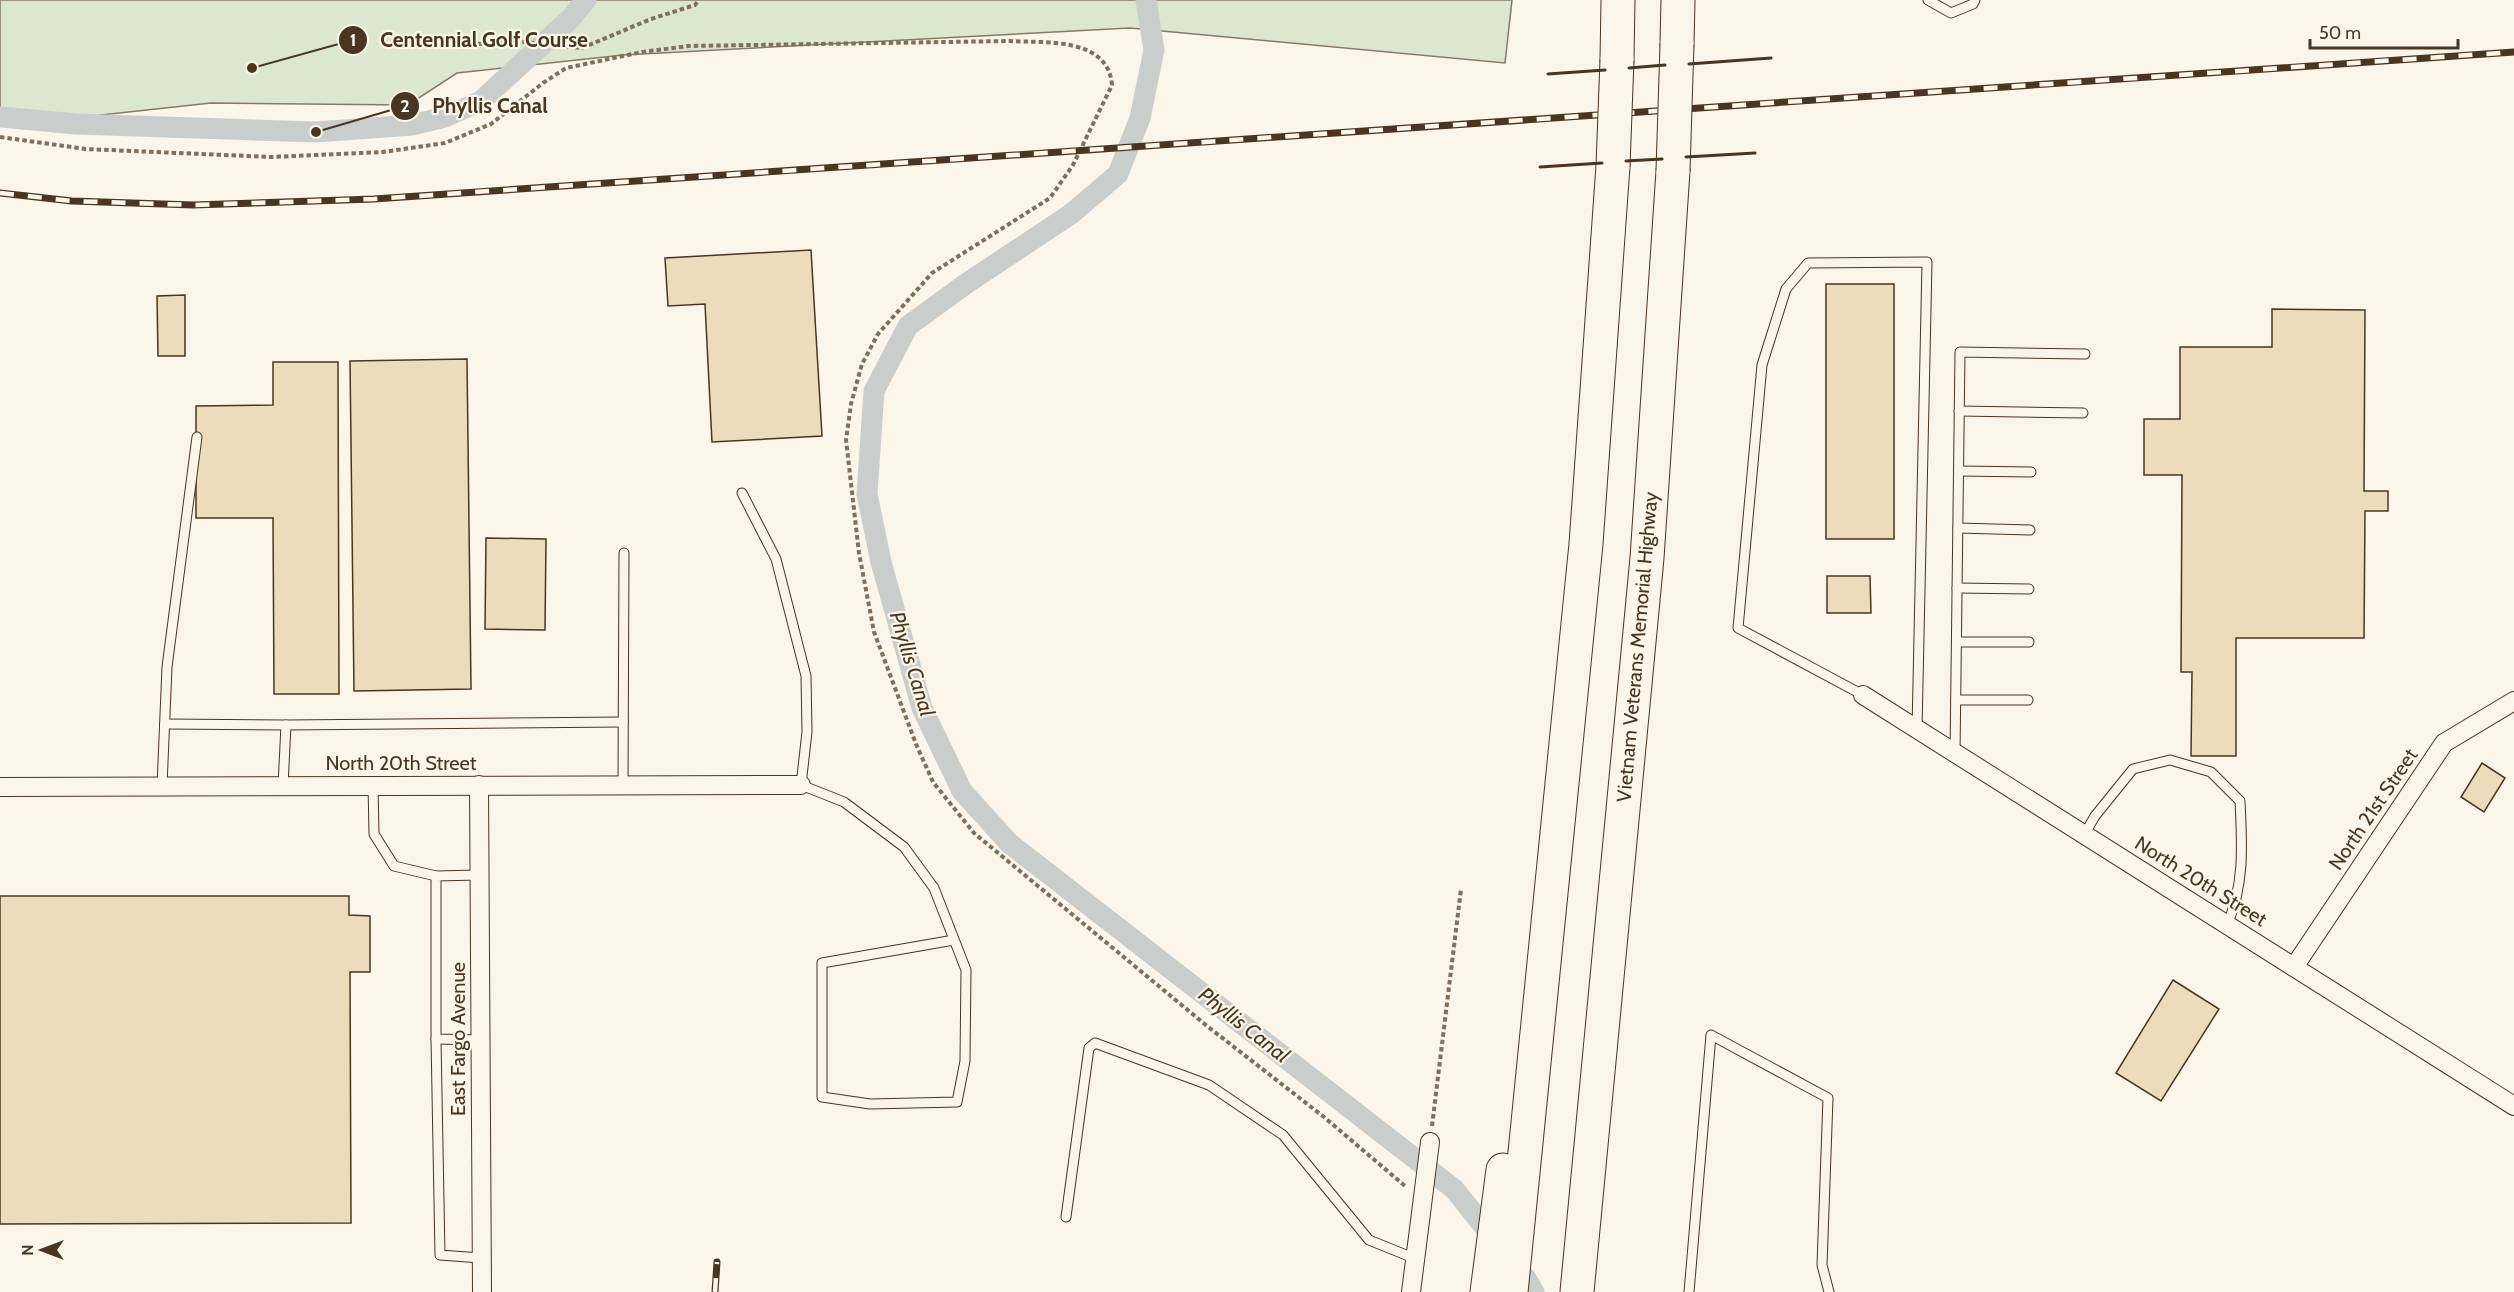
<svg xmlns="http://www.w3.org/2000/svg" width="2514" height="1292" font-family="Cabin,sans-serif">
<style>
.green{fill:#dce7d0;stroke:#887966;stroke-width:1.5}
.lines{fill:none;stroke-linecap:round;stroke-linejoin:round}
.canal{stroke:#c9cecd;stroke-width:21}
.building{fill:#ecdcbc;stroke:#4a3520;stroke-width:1.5}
.lane-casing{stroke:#4a3520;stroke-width:11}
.street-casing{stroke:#4a3520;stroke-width:20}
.highway-casing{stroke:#4a3520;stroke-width:35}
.path{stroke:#7f6f5c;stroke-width:4;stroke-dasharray:4.5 3;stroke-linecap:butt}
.lane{stroke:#fbf6e9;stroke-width:9}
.street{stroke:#fbf6e9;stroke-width:18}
.highway{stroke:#fbf6e9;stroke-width:33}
.rail-casing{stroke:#4a3520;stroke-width:7}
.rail{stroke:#fbf6e9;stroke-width:4.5;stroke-dasharray:14;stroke-linecap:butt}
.highway-bridge-casing{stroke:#4a3520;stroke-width:35;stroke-linecap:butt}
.highway-bridge{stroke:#fbf6e9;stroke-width:33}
.wall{stroke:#4a3520;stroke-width:3}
.labels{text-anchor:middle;stroke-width:4.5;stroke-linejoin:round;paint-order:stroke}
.street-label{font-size:20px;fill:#4a3520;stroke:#fbf6e9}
.water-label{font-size:21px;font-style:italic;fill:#4a3520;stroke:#fbf6e9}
.leader{fill:none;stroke:#4a3520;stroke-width:2}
.callout-dot{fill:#4a3520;stroke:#fbf6e9;stroke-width:2}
.mark-label{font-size:18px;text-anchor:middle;font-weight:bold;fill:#fff}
.callout-label{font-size:21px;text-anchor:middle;font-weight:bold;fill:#4a3520;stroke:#fbf6e9;stroke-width:4.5;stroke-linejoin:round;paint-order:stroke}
</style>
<rect width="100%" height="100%" fill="#fbf6e9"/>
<path class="green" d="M 0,0 L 1512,0 L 1505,63 L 1130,28 L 623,55 L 457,73 L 408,105 L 211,103 L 0,126 Z"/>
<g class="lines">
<g class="canal">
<path d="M 1146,0 L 1154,50 L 1140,118 L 1118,174 L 1071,214 L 967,283 L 908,326 L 874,391 L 867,494 L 881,562 L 922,708 L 962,791 L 1009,843 L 1454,1189 L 1527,1280 L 1534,1292"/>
<path d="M 0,117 L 76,124 L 316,132 L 412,125 L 445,117 L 481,101 L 570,19 L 586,0"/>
</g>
</g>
<g class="building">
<path d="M 811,250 L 822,436 L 712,442 L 705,304 L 668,306 L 665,258 Z"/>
<rect x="1826" y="284" width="68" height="255"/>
<path d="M 185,295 L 185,356 L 158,356 L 157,296 Z"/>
<path d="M 2272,309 L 2365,310 L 2364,491 L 2388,491 L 2388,511 L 2365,511 L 2364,638 L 2236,638 L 2236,756 L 2191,756 L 2192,672 L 2181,672 L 2182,475 L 2144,475 L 2144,419 L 2180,419 L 2180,347 L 2272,347 Z"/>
<path d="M 467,359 L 471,689 L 354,691 L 350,361 Z"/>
<path d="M 273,362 L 338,362 L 339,694 L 274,694 L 273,518 L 196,518 L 196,406 L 273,405 Z"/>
<path d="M 486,538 L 546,539 L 545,630 L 485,629 Z"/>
<path d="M 1827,576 L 1870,576 L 1871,613 L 1827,613 Z"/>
<path d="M 2482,763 L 2505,778 L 2484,812 L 2461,797 Z"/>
<path d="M 0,896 L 349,896 L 349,915 L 370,916 L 370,972 L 350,972 L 351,1223 L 0,1224 Z"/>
<path d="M 2173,980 L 2219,1009 L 2161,1101 L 2116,1073 Z"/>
</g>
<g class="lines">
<defs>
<g id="lane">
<path d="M 1928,0 L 1951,13 L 1973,4 L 1975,0"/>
<path d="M 1959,411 L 2083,413"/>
<path d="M 1959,471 L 2031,472"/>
<path d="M 742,493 L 776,559 L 806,676 L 807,732 L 801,785 L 844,802 L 904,847 L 934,888 L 966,970 L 965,1061 L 957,1102 L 870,1104 L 822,1097 L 822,963 L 954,940"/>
<path d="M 1958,528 L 2030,530"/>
<path d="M 1957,588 L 2029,589"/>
<path d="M 1957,642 L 2029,642"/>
<path d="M 1863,695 L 1738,628 L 1762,365 L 1786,289 L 1808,263 L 1927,262 L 1917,730"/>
<path d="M 1956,700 L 2028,700"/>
<path d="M 165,724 L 286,725"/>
<path d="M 1955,754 L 1960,352 L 2085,354"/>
<path d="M 373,785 L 374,834 L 394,866 L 436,876"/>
<path d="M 623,785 L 624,553"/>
<path d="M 162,786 L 167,667 L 197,437"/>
<path d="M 283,786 L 286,725 L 623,722"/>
<path d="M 2084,835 L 2095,816 L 2133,769 L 2170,760 L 2211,772 L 2240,801 C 2242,844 2245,884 2227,925"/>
<path d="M 479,875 L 436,876 L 436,1039 L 480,1040"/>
<path d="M 436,1039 L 440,1255 L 481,1258"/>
<path d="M 1066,1217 L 1089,1048 L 1095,1043 L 1209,1085 L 1283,1135 L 1369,1240 L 1416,1259"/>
<path d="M 1689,1292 L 1711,1035 L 1828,1098 L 1822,1265 L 1829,1292"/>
</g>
<g id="street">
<path d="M 1863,695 L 2514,1106"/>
<path d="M 479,785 L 482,1292"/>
<path d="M 0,787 L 801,785"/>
<path d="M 2294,967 L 2444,743 L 2514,701"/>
<path d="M 1411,1292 L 1430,1142"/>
</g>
<g id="highway">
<path d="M 1677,44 L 1678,0"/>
<path d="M 1617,60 L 1618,0"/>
<path d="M 1487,1292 L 1503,1170"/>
<path d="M 1511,1292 L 1586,544 L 1613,166"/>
<path d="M 1577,1292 L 1647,558 L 1673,171"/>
</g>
</defs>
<use href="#lane" class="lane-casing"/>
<use href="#street" class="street-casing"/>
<use href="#highway" class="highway-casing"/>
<g class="path">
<path d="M 455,46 L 514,41 L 582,48 L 651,19 L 695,5 L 699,0"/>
<path d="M 0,137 L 86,149 L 271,157 L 383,152 L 445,143 L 491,124 L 543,83 L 566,68 L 642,52 L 689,46 L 1010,41 C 1046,43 1108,37 1112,85 L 1073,165 L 1050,198 L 932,273 L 878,334 L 862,364 L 851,404 L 846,440 L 859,553 L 874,632 L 916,744 L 933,782 L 974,833 L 1207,1026 L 1324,1117 L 1405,1186"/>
<path d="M 1432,1126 L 1461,889"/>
</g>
<use href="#lane" class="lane"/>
<use href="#street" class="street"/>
<use href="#highway" class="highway"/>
<defs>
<g id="rail">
<path d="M 0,193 L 72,201 L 193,205 L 374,199 L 2514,52"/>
<path d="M 715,1292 L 717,1262"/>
</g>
</defs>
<use href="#rail" class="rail-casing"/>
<use href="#rail" class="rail"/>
<defs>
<g id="highway-bridge">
<path d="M 1613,166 L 1617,60"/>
<path d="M 1673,171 L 1677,44"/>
</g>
</defs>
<use href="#highway-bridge" class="highway-bridge-casing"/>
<use href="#highway-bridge" class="highway-bridge"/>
<g class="wall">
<path d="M 1689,64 L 1771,58"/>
<path d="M 1629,68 L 1665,65"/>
<path d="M 1548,74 L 1605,70"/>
<path d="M 1686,157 L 1755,153"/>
<path d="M 1626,161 L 1662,159"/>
<path d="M 1540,167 L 1602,163"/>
</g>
</g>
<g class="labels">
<g class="street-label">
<text transform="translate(1637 647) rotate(-85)" y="7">Vietnam Veterans Memorial Highway</text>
<text x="401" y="770">North 20th Street</text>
<text transform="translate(2373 809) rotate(-56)" y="7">North 21st Street</text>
<text transform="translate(2201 881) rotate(32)" y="7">North 20th Street</text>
<text transform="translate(458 1039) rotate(-90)" y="7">East Fargo Avenue</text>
</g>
<g class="water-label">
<text transform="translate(912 664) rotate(73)" y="7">Phyllis Canal</text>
<text transform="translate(1244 1025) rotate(38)" y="7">Phyllis Canal</text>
</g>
</g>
<path class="leader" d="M252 68L353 40M316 132L405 106"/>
<g class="callout-dot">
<circle cx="252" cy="68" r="6"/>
<circle cx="316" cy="132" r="6"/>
<circle cx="353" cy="40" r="15"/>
<circle cx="405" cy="106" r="15"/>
</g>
<g class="mark-label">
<text x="353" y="46">1</text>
<text x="405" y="112">2</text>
</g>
<g class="callout-label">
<text x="484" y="47">Centennial Golf Course</text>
<text x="490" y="113">Phyllis Canal</text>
</g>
<g transform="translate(42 1250) rotate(270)" stroke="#fbf6e9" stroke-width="4.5" paint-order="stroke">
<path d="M0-4.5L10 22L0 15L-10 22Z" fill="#4a3520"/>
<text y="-9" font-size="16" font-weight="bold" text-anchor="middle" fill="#4a3520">N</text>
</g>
<path d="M2310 39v9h148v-9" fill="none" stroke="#4a3520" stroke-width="3"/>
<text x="2319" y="39" font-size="18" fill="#4a3520" stroke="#fbf6e9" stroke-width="4.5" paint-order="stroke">50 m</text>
</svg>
